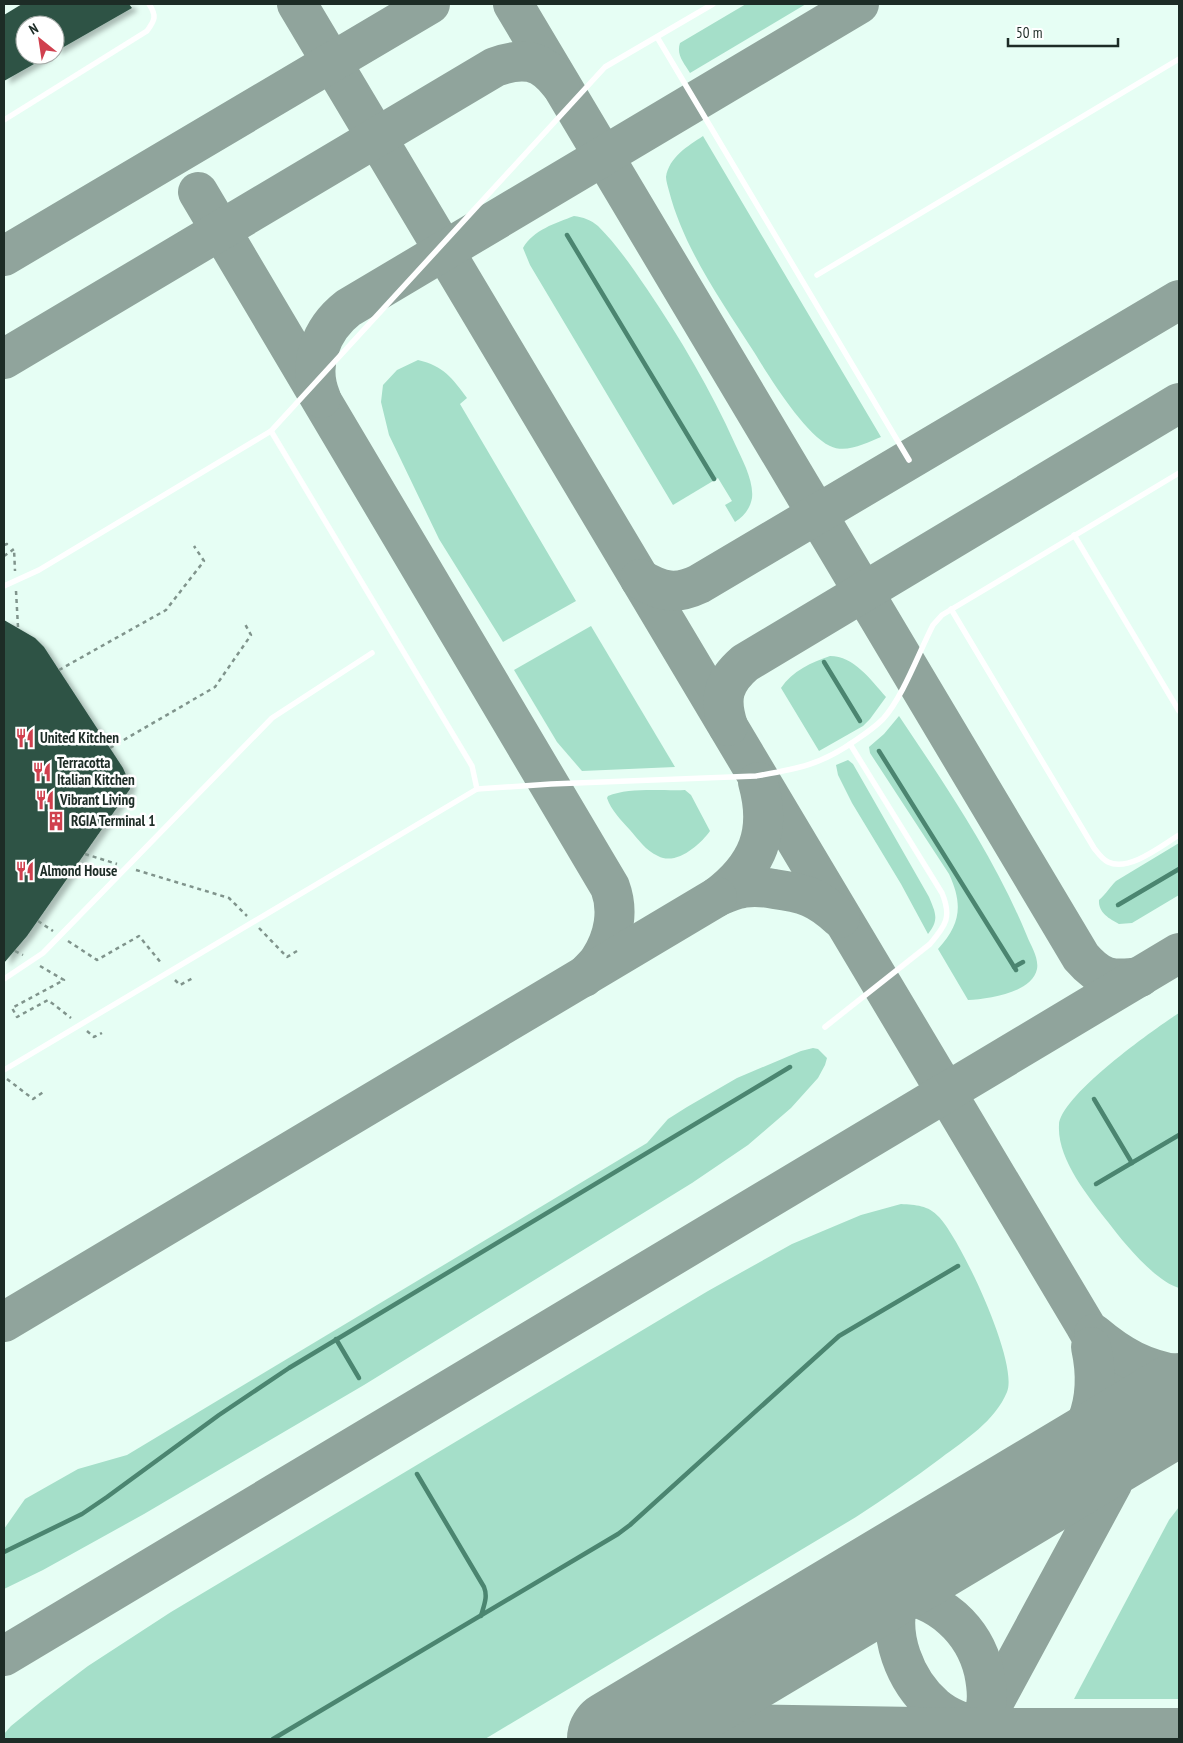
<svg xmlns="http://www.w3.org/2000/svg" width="1183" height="1743" font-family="'PT Sans Narrow',sans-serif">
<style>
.green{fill:#a5dfc9}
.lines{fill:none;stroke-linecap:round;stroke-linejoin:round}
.stream{stroke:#4b8570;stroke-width:4.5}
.taxiway{stroke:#90a49c;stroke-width:40}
.runway{stroke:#90a49c;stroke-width:100}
.building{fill:#2e5245;filter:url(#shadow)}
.path{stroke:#80948c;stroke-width:2.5;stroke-dasharray:4 4;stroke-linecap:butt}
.lane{stroke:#fff;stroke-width:5.5}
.labels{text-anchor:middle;stroke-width:5;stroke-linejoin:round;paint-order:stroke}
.poi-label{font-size:15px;font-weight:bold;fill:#1d2c26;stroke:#fff;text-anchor:start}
</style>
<defs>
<filter id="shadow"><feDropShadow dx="5.5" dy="3" stdDeviation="2.5" flood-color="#0004"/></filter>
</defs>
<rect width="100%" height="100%" fill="#e6fef4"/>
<g class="green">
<path d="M 746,4 L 806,4 L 690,73 C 684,63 676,55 680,43 Z"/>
<path d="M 703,136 L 881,437 C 866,443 846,454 830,446 C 804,433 770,378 754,352 C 722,302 684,249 669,191 C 668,187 666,181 666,177 C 669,157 688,146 703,136 Z"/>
<path d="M 574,216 C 583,217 591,220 598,226 C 617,245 632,267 647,289 C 680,338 711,390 735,444 C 742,459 754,481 752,498 C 750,509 744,516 735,522 L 725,505 L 732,501 L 718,478 L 673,505 L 530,265 L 523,248 C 533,230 556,223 574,216 Z"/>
<path d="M 418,360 C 444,366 452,378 467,398 L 460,404 L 576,601 L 503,642 L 439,539 L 389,435 L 381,402 L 383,385 L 397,370 Z"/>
<path d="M 591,626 L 675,767 L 582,771 L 557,742 L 514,670 Z"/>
<path d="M 830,656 C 854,656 871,680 886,697 L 870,719 L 863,726 L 819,751 L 781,688 C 792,671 812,662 830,656 Z"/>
<path d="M 899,716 C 946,786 995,858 1027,936 C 1031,946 1039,958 1037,969 C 1032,993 988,999 968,1000 L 938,949 C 961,924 963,904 949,874 L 870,753 L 869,747 L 884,734 Z"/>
<path d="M 848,760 L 853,764 L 929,897 C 935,912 940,919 928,934 L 901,884 L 852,803 L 838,775 L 836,765 Z"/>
<path d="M 685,790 L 691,795 L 710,831 C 700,845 676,866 658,856 C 646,851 638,839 630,830 C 621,820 611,810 607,798 L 608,796 C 629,787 663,791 685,790 Z"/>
<path d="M 1179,843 L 1179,895 L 1132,923 L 1119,924 C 1110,919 1098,913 1099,900 C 1107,893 1109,888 1116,881 Z"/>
<path d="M 1179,1013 L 1179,1288 C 1155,1281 1123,1242 1108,1222 C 1088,1196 1057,1159 1059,1125 C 1060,1096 1154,1029 1179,1013 Z"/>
<path d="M 813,1048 L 818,1049 L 827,1058 L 825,1065 L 818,1078 L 791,1108 L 748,1145 L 692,1183 L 364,1385 L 144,1514 L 43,1570 L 4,1589 L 4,1529 L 25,1499 L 78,1469 L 127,1455 L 647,1143 L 668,1119 L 687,1107 L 737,1078 L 801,1051 Z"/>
<path d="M 901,1204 C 916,1205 928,1205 939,1217 C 961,1240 1019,1363 1007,1392 C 995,1421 965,1440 941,1458 C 913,1479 885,1498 856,1517 L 485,1739 L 4,1739 L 4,1734 L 11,1726 L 43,1700 L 88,1666 L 171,1612 L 708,1291 L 792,1244 L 861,1215 Z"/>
<path d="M 1179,1507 L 1179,1699 L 1074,1699 L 1169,1520 Z"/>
</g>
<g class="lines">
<g class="stream">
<path d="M 567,235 L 714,479"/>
<path d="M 824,662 L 860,721"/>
<path d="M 879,751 L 1016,970"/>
<path d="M 1118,905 L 1179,869"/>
<path d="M 1014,967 L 1023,962"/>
<path d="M 1094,1099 L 1132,1163"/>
<path d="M 1096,1184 L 1179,1135"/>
<path d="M 336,1339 L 359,1378"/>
<path d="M 417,1474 L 484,1587 C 488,1597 484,1605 481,1616"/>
<path d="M 4,1552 L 82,1514 L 107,1497 L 219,1415 L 289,1368 L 790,1067"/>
<path d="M 273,1739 L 618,1534 L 630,1525 L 839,1336 L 958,1266"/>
</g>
<g class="taxiway">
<path d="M 297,4 L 1085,1325 C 1095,1343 1108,1362 1115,1381 C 1128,1415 1124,1450 1112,1484 L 974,1739"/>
<path d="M 513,4 L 1081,957 C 1100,979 1111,981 1140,977"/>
<path d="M 198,192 L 610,887 C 619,911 614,937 600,959 C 596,966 589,971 584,977"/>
<path d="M 4,256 L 430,4"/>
<path d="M 4,359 L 495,67 C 523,57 541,59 560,84"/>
<path d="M 321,398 C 307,365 321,329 348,308 L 859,4"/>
<path d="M 640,579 C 662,592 676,595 699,584 L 1179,300"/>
<path d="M 728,726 C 719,698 723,682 745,663 L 1179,403"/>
<path d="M 758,782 C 772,832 758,866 717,897 C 726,893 734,889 743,888 C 753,886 764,887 774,889 C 804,893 817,897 840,918"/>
<path d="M 4,1322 L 717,897"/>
<path d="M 1094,1334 C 1121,1357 1144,1369 1179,1375"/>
<path d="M 1120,1469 L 1128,1454 L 1160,1414"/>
<path d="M 1045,1483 C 1083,1440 1104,1407 1091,1347"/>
<path d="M 853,1598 C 866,1596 881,1592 895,1593 C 939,1598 974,1629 984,1672 C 986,1682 988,1695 986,1706 C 985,1714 982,1721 979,1728 C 964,1723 948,1718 935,1707 C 905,1681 886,1634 900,1595 C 905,1580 917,1566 927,1553"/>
<path d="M 4,1656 L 1179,953"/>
<path d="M 624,1739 L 629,1732 L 651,1725 L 677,1723 L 979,1728 L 1179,1728"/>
</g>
<path class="runway" d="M 617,1739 L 1179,1403"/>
</g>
<g class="building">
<path d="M 22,4 L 129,4 L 132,8 L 55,52 L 55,25 L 25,25 L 25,55 L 50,55 L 4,81 L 4,15 Z"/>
<path d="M 4,620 L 35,638 L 44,647 L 123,768 L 130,784 L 130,789 L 27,936 L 4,963 Z"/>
</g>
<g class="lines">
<g class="path">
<path d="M 4,545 L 7,544 L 4,546"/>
<path d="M 4,556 L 14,549 L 15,571"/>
<path d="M 16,591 L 18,627"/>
<path d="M 59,670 L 166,610 L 204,561 L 194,546"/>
<path d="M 110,748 L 215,687 L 251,635 L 245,624"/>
<path d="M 85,854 L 117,864"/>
<path d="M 136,870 L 229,898 L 247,916"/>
<path d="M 38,921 L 53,931"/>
<path d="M 259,928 L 287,957 L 297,951"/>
<path d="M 68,941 L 97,960 L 139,936 L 162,964"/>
<path d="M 15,951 L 23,955"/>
<path d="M 40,966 L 64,980 L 12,1008 L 17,1017 L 48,1000 L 71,1018"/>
<path d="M 175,980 L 180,985 L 193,978"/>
<path d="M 87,1031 L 94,1037 L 102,1033"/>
<path d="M 7,1079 L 33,1099 L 45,1091"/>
</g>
<g class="lane">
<path d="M 657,37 L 909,460"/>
<path d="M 4,120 L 147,31 C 155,20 157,16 149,4"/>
<path d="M 817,275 L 1179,59"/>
<path d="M 271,431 L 472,766 L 477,789"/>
<path d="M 1074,535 L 1179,711"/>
<path d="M 4,586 L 39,570 L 271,431 L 605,67 L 713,4"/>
<path d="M 951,609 L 1094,848 C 1098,853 1102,859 1108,862 C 1129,872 1161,846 1179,835"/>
<path d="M 4,979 L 43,953 L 272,718 L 372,653"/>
<path d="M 825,1027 L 930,944 C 946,925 952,917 942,893 L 850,744"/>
<path d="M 4,1070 L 477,789 L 551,784 L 756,776 C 797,769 821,765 856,740 C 865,734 875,727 883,719 C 903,697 919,652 933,625 L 942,615 L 1179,473"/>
</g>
</g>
<defs>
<symbol id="restaurant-bare" viewBox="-9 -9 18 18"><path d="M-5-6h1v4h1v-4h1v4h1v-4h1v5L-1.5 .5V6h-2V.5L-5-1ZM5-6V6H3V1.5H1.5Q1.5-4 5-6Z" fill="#d0404e" stroke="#fff" stroke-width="2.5" paint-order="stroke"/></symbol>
<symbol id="building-bare" viewBox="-9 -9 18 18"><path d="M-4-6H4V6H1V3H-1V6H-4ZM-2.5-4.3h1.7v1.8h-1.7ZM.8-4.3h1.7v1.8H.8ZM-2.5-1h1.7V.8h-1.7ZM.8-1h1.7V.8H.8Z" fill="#d0404e" stroke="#fff" stroke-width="2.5" paint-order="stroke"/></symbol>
</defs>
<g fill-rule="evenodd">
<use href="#restaurant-bare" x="11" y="724" width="28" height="28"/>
<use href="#restaurant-bare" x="28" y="758" width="28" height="28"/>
<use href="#restaurant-bare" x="31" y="786" width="28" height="28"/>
<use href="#building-bare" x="42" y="807" width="28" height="28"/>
<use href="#restaurant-bare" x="11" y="857" width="28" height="28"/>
</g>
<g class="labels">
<g class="poi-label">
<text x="40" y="743">United Kitchen</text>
<text x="57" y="768">Terracotta<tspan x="57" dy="17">Italian Kitchen</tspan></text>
<text x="60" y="805">Vibrant Living</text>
<text x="71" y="826">RGIA Terminal 1</text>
<text x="40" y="876">Almond House</text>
</g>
</g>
<rect width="1183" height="1743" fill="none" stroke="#1d2c26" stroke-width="10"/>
<g transform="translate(40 40) rotate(330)"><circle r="24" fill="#ffffff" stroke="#a5aba8"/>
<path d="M0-4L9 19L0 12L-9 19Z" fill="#d0404e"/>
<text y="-8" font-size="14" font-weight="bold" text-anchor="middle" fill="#1d2c26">N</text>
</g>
<path d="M1008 38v8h110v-8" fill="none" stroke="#1d2c26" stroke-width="2.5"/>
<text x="1016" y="38" font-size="15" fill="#1d2c26" stroke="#ffffff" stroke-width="4" paint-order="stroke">50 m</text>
</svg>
